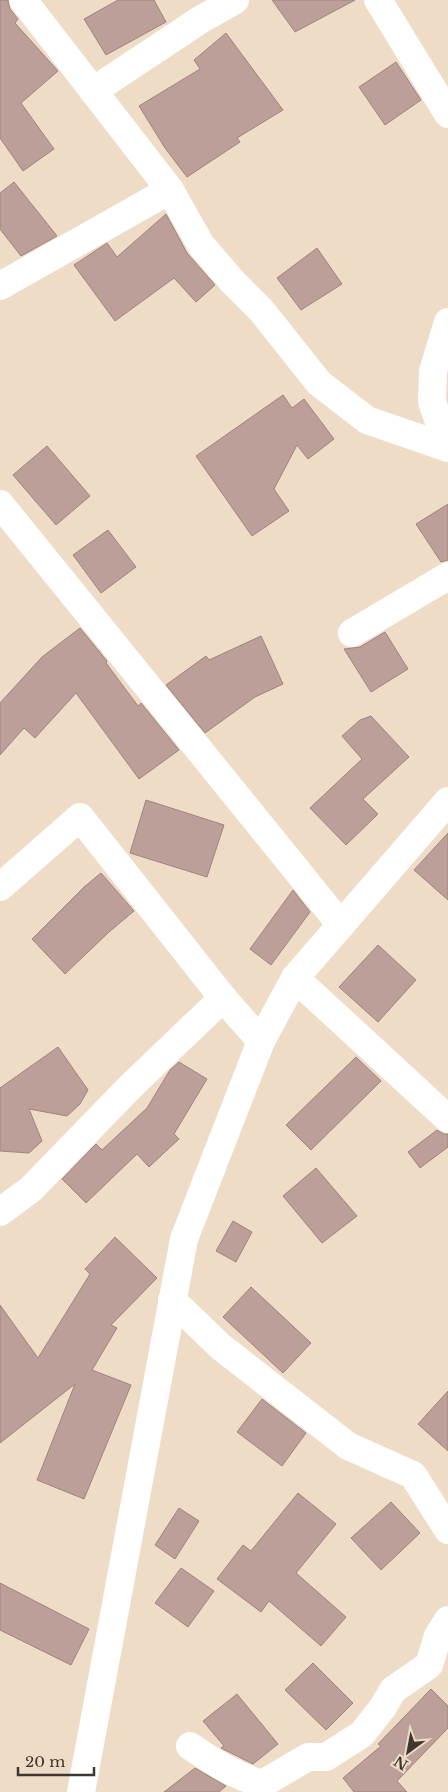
<svg xmlns="http://www.w3.org/2000/svg" width="448" height="1792" font-family="'Libre Baskerville',serif">
<style>
.building{fill:#bb9f98;stroke:#a0847d}
.lines{fill:none;stroke-linecap:round;stroke-linejoin:round}
.minor{stroke:#fff;stroke-width:28}
</style>
<rect width="100%" height="100%" fill="#efdcc7"/>
<g class="building">
<path d="M 0,0 L 8,0 L 10,9 L 18,19 L 15,23 L 58,71 L 21,103 L 54,149 L 23,171 L 0,138 Z"/>
<path d="M 118,0 L 154,0 L 166,22 L 106,55 L 84,19 Z"/>
<path d="M 272,0 L 355,0 L 295,32 Z"/>
<path d="M 226,33 L 283,110 L 237,138 L 240,142 L 187,177 L 165,148 L 139,106 L 200,69 L 194,60 Z"/>
<path d="M 396,62 L 421,100 L 385,125 L 359,87 Z"/>
<path d="M 14,182 L 57,236 L 21,256 L 0,229 L 0,193 Z"/>
<path d="M 166,214 L 187,253 L 215,285 L 196,302 L 174,278 L 115,321 L 74,265 L 107,243 L 117,257 Z"/>
<path d="M 317,248 L 342,284 L 301,310 L 277,278 Z"/>
<path d="M 283,395 L 292,408 L 304,399 L 334,439 L 308,459 L 297,445 L 274,489 L 289,511 L 252,536 L 196,456 Z"/>
<path d="M 47,446 L 90,496 L 56,525 L 13,475 Z"/>
<path d="M 448,504 L 448,560 L 441,562 L 416,524 Z"/>
<path d="M 108,530 L 136,567 L 101,593 L 73,555 Z"/>
<path d="M 80,628 L 107,661 L 106,663 L 138,706 L 141,703 L 179,750 L 139,779 L 76,693 L 35,738 L 24,728 L 0,755 L 0,703 L 42,657 Z"/>
<path d="M 385,632 L 408,669 L 371,692 L 344,649 L 360,647 Z"/>
<path d="M 261,636 L 283,684 L 255,697 L 205,733 L 166,685 L 206,656 L 209,660 Z"/>
<path d="M 371,716 L 409,757 L 363,799 L 378,814 L 346,845 L 310,808 L 362,759 L 342,736 L 360,720 Z"/>
<path d="M 146,800 L 224,825 L 207,877 L 130,853 Z"/>
<path d="M 448,833 L 448,900 L 414,870 Z"/>
<path d="M 101,873 L 134,911 L 109,932 L 65,974 L 32,939 L 84,887 Z"/>
<path d="M 293,890 L 310,912 L 271,965 L 250,949 Z"/>
<path d="M 378,945 L 416,980 L 378,1022 L 339,987 Z"/>
<path d="M 58,1047 L 88,1090 L 80,1104 L 67,1116 L 29,1109 L 42,1141 L 29,1153 L 0,1151 L 0,1088 Z"/>
<path d="M 356,1057 L 381,1081 L 311,1150 L 286,1125 Z"/>
<path d="M 179,1062 L 207,1079 L 174,1134 L 179,1139 L 149,1167 L 137,1154 L 86,1203 L 62,1179 L 96,1144 L 102,1150 L 147,1108 L 170,1070 Z"/>
<path d="M 437,1130 L 444,1134 L 448,1134 L 448,1147 L 420,1168 L 408,1152 Z"/>
<path d="M 316,1168 L 357,1216 L 322,1243 L 283,1196 Z"/>
<path d="M 233,1221 L 252,1232 L 236,1262 L 216,1251 Z"/>
<path d="M 115,1237 L 157,1278 L 111,1325 L 117,1328 L 92,1370 L 131,1385 L 84,1499 L 37,1480 L 75,1384 L 0,1443 L 0,1305 L 38,1358 L 90,1274 L 85,1269 Z"/>
<path d="M 251,1287 L 311,1343 L 283,1373 L 223,1317 Z"/>
<path d="M 448,1391 L 448,1451 L 418,1424 Z"/>
<path d="M 262,1399 L 306,1433 L 282,1466 L 237,1432 Z"/>
<path d="M 298,1493 L 336,1524 L 296,1573 L 346,1617 L 321,1646 L 269,1601 L 261,1612 L 217,1579 L 243,1545 L 251,1551 Z"/>
<path d="M 391,1502 L 420,1533 L 381,1570 L 351,1538 Z"/>
<path d="M 179,1508 L 199,1521 L 175,1559 L 155,1545 Z"/>
<path d="M 181,1568 L 214,1591 L 188,1627 L 155,1603 Z"/>
<path d="M 0,1583 L 89,1629 L 71,1665 L 0,1630 Z"/>
<path d="M 313,1663 L 353,1703 L 326,1730 L 285,1690 Z"/>
<path d="M 431,1689 L 448,1706 L 448,1728 L 397,1781 L 407,1792 L 354,1792 L 343,1778 L 381,1746 L 378,1744 Z"/>
<path d="M 237,1694 L 278,1744 L 253,1764 L 221,1748 L 224,1746 L 203,1721 Z"/>
<path d="M 195,1768 L 226,1786 L 219,1792 L 164,1792 Z"/>
</g>
<g class="lines">
<g class="minor">
<path d="M 23,0 L 170,190 L 201,245 L 232,281 L 261,310 L 319,383 L 367,420 L 448,448"/>
<path d="M 378,0 L 448,114"/>
<path d="M 93,91 L 200,20 L 235,0"/>
<path d="M 0,286 L 170,190"/>
<path d="M 448,322 L 433,371 L 432,402 L 448,446"/>
<path d="M 0,504 L 341,925"/>
<path d="M 352,633 L 448,576"/>
<path d="M 0,887 L 80,817 L 223,998 L 261,1041"/>
<path d="M 295,978 L 448,1119"/>
<path d="M 0,1212 L 31,1189 L 130,1087 L 223,998"/>
<path d="M 172,1300 L 221,1347 L 348,1446 L 413,1475 L 448,1530"/>
<path d="M 190,1746 C 213,1762 234,1775 262,1784 L 308,1757 L 326,1757 L 362,1734 L 383,1707 L 393,1690 L 429,1665 L 438,1636 L 448,1620"/>
<path d="M 81,1792 L 184,1239 L 261,1041 L 295,978 L 448,801"/>
</g>
</g>
<g transform="translate(408 1752) rotate(212)" stroke="#efdcc7" stroke-width="4" paint-order="stroke">
<path d="M0-4L9 19L0 12L-9 19Z" fill="#3f372f"/>
<text y="-8" font-size="14" font-weight="bold" text-anchor="middle" fill="#3f372f">N</text>
</g>
<path d="M18 1767v8h76v-8" fill="none" stroke="#3f372f" stroke-width="2.5"/>
<text x="25" y="1767" font-size="15" fill="#3f372f" stroke="#efdcc7" stroke-width="4" paint-order="stroke">20 m</text>
</svg>
